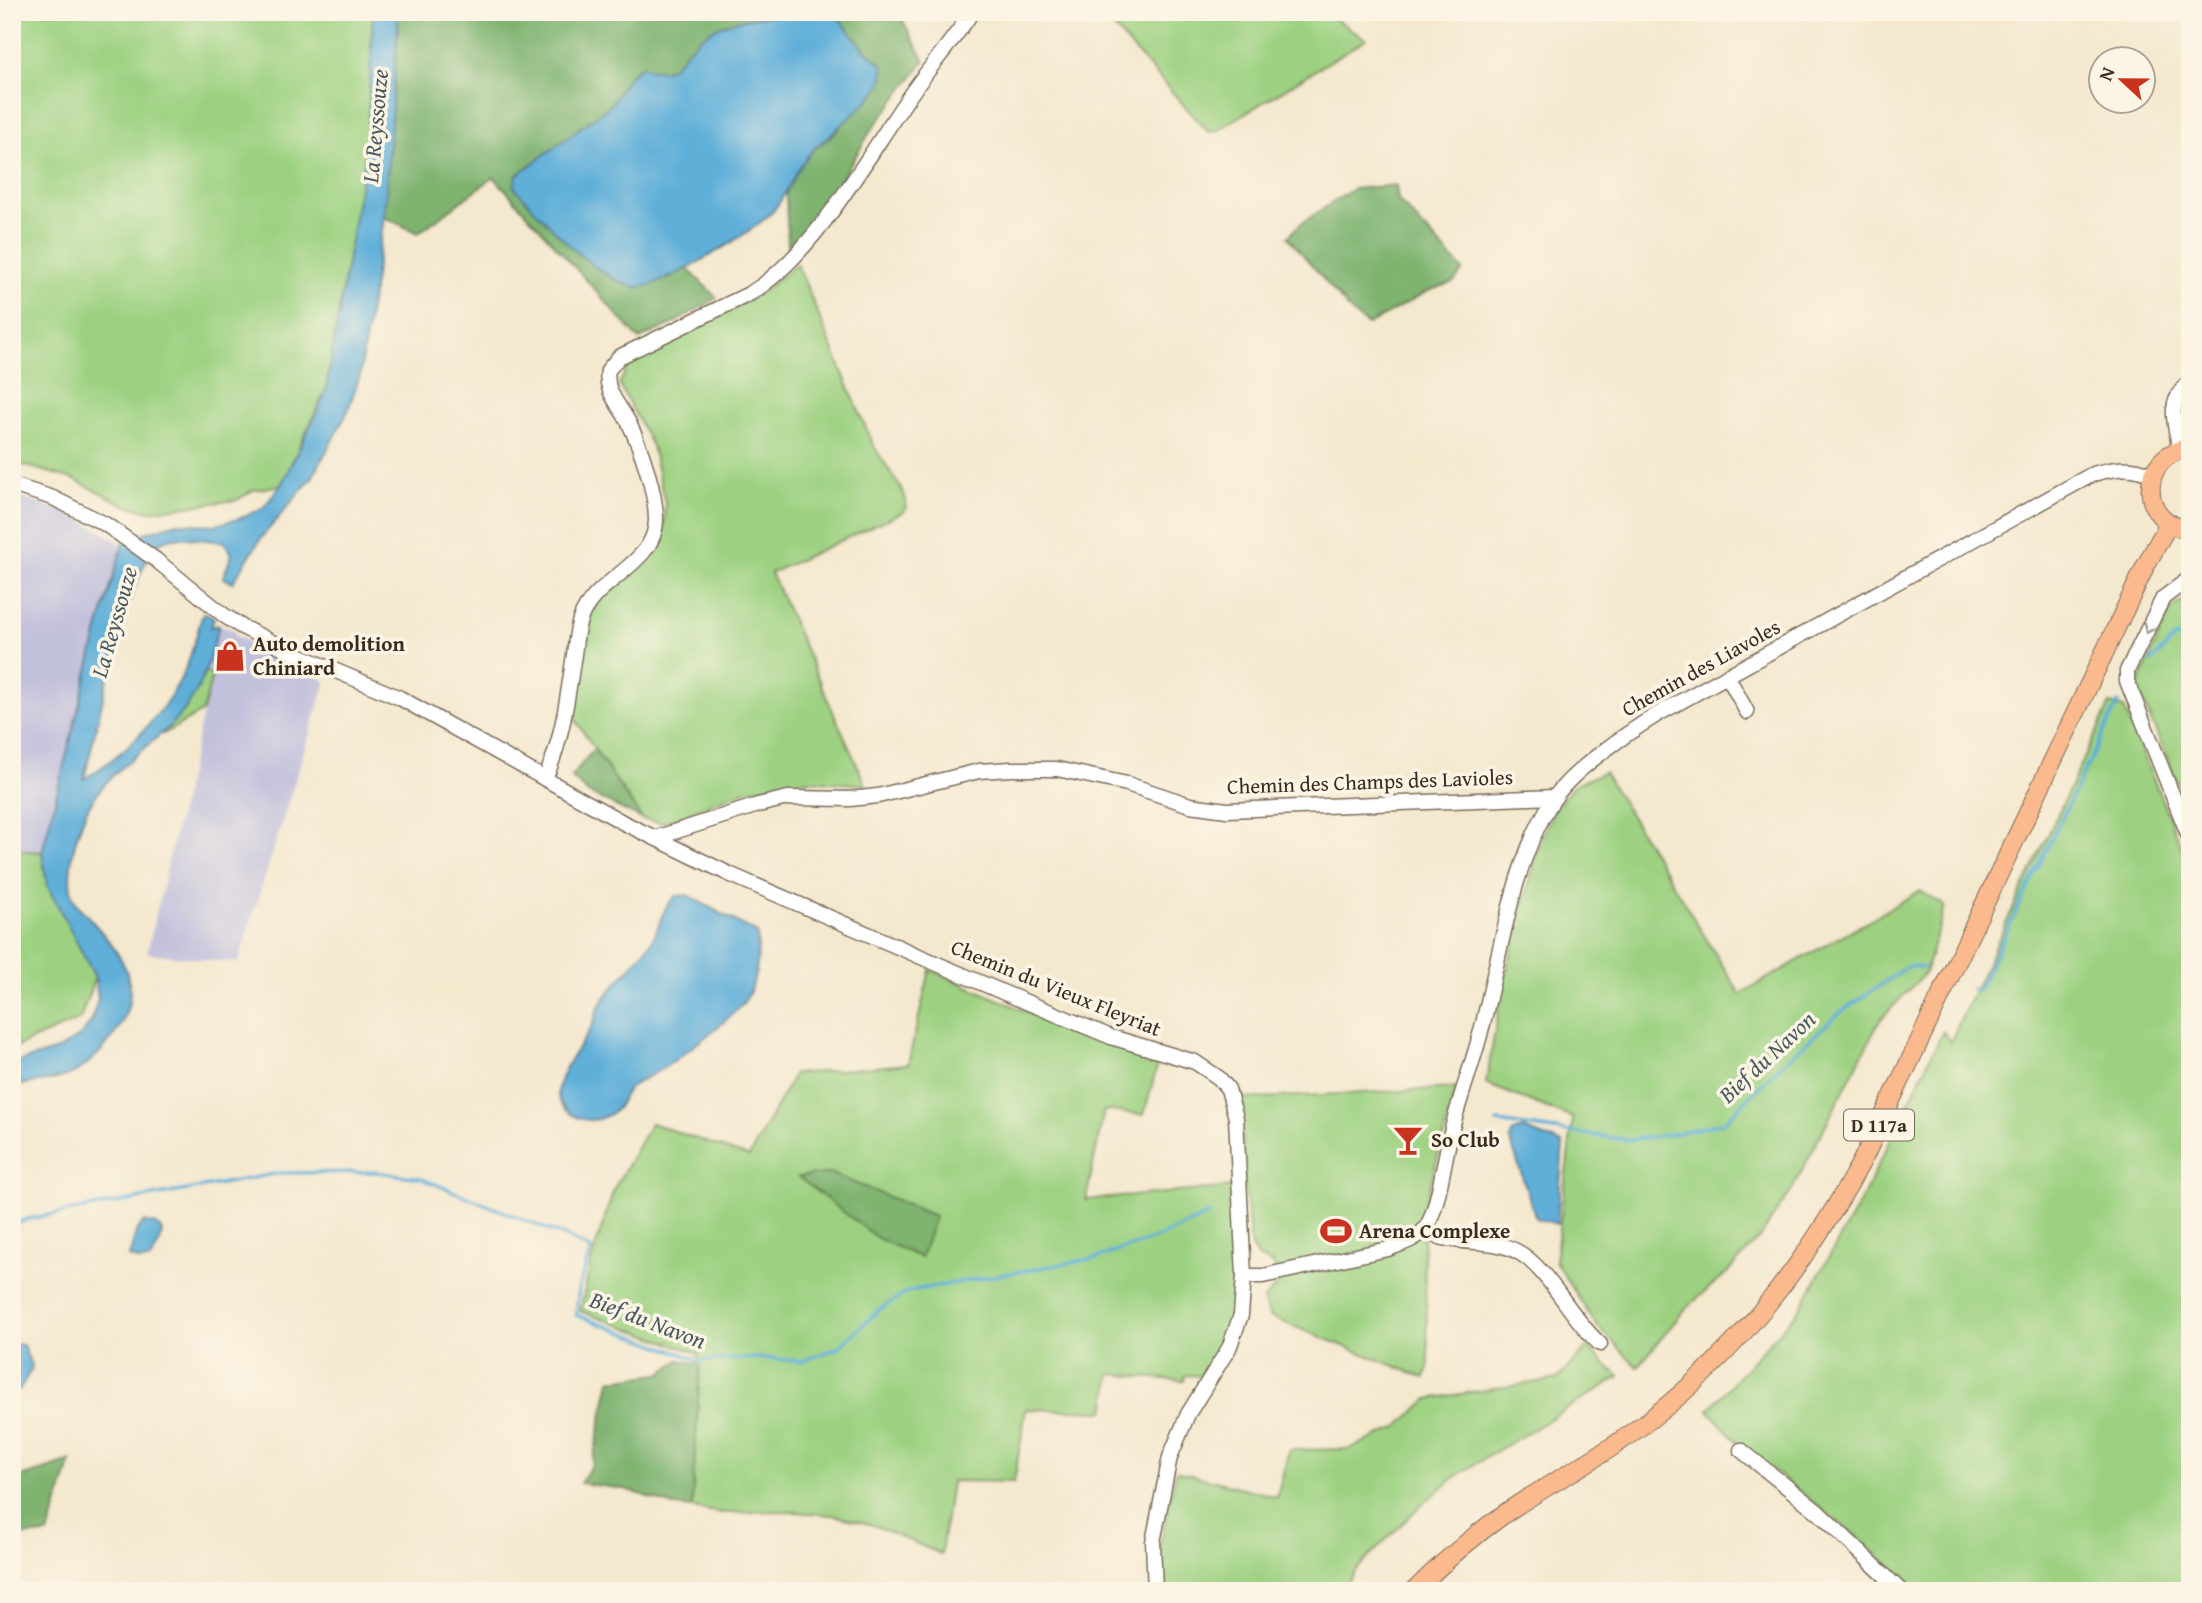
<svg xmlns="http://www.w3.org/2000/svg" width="2202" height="1603" font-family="'Gentium Book Plus',serif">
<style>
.industrial{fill:#c2c1dc}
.green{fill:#9dd181;stroke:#6c7e50;stroke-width:2}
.forest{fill:#7eb36f;stroke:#5c6e46;stroke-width:2}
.water{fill:#5fafd9;stroke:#4d6c7c;stroke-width:2}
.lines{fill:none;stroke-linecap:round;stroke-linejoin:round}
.stream{stroke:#5fafd9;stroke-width:3.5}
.minor-casing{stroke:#7c6c5c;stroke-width:17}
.major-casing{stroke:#7c6c5c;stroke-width:20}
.minor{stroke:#fff;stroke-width:14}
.major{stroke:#fbba8d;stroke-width:18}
.oneway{stroke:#a79f9a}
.labels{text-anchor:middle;stroke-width:7;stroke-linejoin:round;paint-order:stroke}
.shield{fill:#fcf5e5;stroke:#75675a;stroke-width:2}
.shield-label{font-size:19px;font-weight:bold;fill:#3b2a1e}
.poi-label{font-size:21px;font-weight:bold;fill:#3b2a1e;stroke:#fcf5e5;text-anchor:start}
.street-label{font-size:21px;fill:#3b2a1e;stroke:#fcf5e5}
.water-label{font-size:23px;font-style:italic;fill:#48595f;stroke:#fcf5e5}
</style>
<rect width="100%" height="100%" fill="#fcf5e5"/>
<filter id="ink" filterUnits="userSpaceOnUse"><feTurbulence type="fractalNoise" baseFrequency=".0143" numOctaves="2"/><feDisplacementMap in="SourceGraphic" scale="14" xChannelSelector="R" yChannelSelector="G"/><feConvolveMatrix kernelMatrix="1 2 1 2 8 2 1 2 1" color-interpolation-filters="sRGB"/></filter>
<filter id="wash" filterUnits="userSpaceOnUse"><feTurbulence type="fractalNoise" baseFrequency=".00686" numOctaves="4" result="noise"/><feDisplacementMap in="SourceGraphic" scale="28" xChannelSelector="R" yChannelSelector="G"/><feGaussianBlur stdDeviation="1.57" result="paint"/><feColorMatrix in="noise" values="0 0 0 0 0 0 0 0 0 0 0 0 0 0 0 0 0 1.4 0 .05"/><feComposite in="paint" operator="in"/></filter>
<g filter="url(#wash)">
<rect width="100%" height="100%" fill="#f4e8ce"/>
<g class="industrial">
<path d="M 12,496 L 64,510 L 123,544 L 100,623 L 42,852 L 12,850 Z"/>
<path d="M 219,625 L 235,631 L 234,635 L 326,681 L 238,963 L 147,953 L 212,675 L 205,671 Z"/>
</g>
<g class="green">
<path d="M 12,12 L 373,12 L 367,145 L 326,390 L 281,485 L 253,490 L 237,500 L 149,511 L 125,505 L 73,479 L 12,462 L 12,57 L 19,55 L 19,39 L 12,35 Z"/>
<path d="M 1100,12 L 1324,12 L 1366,39 L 1218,130 L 1208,132 Z"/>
<path d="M 797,264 L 873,445 L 902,490 L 906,500 L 905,511 L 771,573 L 866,785 L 809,780 L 746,790 L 663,823 L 642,819 L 570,712 L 587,622 L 596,605 L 656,545 L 664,529 L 665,503 L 652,446 L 619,384 L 631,361 L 761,293 Z"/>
<path d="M 2190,595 L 2190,811 L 2137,688 L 2169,611 Z"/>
<path d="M 205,671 L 212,675 L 203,711 L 162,735 L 187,707 Z"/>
<path d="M 2110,704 L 2124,708 L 2190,868 L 2190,1591 L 1918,1591 L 1859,1538 L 1739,1444 L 1708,1410 L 1799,1310 L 1863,1197 L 1943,1031 L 1950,1042 Z"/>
<path d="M 1604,772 L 1740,994 L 1920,891 L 1945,906 L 1925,973 L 1880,1020 L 1793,1188 L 1760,1237 L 1729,1271 L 1685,1309 L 1638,1367 L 1597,1326 L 1555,1261 L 1573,1118 L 1486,1084 L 1503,983 L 1538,850 L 1553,811 L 1574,785 Z"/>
<path d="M 12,850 L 42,852 L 47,885 L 95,977 L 80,1019 L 12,1049 L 12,977 L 16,977 L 12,973 Z"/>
<path d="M 930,970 L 1081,1035 L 1159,1059 L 1144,1115 L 1104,1110 L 1086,1200 L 1232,1187 C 1235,1233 1244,1283 1230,1328 C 1224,1345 1214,1360 1205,1376 L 1185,1375 L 1184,1381 L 1111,1374 L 1105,1411 L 1026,1409 L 1014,1482 L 951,1481 L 941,1554 L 873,1525 L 832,1515 L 783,1511 L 723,1513 L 692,1508 L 700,1364 L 698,1353 L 580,1311 L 592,1258 L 614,1189 L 651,1123 L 749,1157 L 794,1074 L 908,1064 Z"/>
<path d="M 1457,1088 L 1422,1215 L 1429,1369 L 1425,1378 L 1270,1317 L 1263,1300 L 1280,1283 L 1274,1265 L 1258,1257 L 1251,1247 L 1244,1178 L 1240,1099 Z"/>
<path d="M 1588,1347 L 1619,1377 L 1459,1474 L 1420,1506 L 1355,1571 L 1341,1591 L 1162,1591 L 1160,1546 L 1176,1471 L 1277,1497 L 1289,1450 L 1350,1449 L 1398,1427 L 1428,1399 L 1557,1379 Z"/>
</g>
<g class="forest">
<path d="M 399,12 L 807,12 L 760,16 L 667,70 L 655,72 L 642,66 L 629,76 L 611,105 L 517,175 L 668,279 L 687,268 L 717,298 L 672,324 L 639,339 L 494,177 L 418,233 L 384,217 Z"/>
<path d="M 830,12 L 898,12 L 925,61 L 872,129 L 814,225 L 788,246 L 786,193 L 796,171 L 812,151 L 836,132 L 883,65 L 866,51 L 836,15 Z"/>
<path d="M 1396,185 L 1398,200 L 1463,270 L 1454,282 L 1428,291 L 1368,325 L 1353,314 L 1288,237 L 1300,224 L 1353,189 Z"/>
<path d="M 594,749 L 642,819 L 588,793 L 571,777 Z"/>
<path d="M 830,1173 L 935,1216 L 921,1258 L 877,1238 L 798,1177 Z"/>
<path d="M 679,1360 L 700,1364 L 692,1508 L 674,1506 L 625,1489 L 580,1483 L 592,1465 L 610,1380 L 660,1374 Z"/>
<path d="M 71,1461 L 48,1534 L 12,1536 L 12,1480 Z"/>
</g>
<g class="water">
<path d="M 373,12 L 399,12 L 384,217 L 360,375 L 347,413 L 312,478 L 261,538 L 233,582 L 223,578 L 232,554 L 224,542 C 206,541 176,533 161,542 C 129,563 95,736 84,779 C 122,756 156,723 178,684 C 190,663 196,636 203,613 L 214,618 L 211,627 L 219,625 C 211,653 204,685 185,709 C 158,745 99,774 84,817 C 75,839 66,871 72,895 C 74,904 85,913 91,920 C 122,955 147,987 116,1032 C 104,1049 89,1067 69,1075 C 52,1083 30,1081 12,1088 L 12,1064 L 60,1049 L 82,1034 L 91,1022 L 98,999 L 95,977 L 47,885 L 42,852 L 100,623 L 123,544 L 138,535 L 177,523 L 215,525 L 241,518 L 263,508 L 281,485 L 313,421 L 326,390 L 367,145 Z"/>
<path d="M 807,12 L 830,12 L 836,15 L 866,51 L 883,65 C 883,70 884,76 882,81 C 877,98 825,138 811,152 C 795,170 788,192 774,210 C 758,229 658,291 636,287 C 595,280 542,218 514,187 L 517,175 L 611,105 L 629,76 L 642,66 C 677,82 679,52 703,36 C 735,13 770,18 807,12 Z"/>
<path d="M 687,895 L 757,933 C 759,953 757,977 748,996 C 738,1014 686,1052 668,1065 C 656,1074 642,1078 631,1087 C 617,1098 626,1111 598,1119 C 581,1124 556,1110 558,1090 C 561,1066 583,1045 593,1024 C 595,1020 596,1014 598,1009 C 611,984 635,966 651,942 C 661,927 660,909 676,896 Z"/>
<path d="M 1523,1129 L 1563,1144 L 1557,1224 L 1536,1218 L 1510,1139 L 1513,1132 Z"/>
<path d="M 144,1222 L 157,1225 L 162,1231 L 160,1242 L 150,1260 L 140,1261 L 129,1257 L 137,1229 Z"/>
<path d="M 12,1344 L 23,1345 L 32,1368 L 20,1389 L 12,1394 Z"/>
</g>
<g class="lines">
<g class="stream">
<path d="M 2151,662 L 2175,638 L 2190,634"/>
<path d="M 1972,989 L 1977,991 L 1980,986 L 2118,703"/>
<path d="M 1497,1122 L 1628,1140 L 1668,1135 L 1723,1123 L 1782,1064 L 1841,1012 L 1907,967 L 1914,966 L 1923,968"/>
<path d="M 12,1225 L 28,1219 L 280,1173 L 377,1172 L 420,1178 L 567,1237 L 591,1250 L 579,1286 L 576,1315 L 701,1361 L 758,1358 L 802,1361 L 838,1348 L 879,1310 L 909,1291 L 1097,1258 L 1159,1237 L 1210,1214"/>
</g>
</g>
</g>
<g filter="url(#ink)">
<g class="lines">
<defs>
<g id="minor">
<path d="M 2180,449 C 2174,421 2166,403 2190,381"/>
<path d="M 12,485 L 53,498 L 105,524 L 156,560 L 225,616 L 242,627 L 296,654 L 400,698 L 624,823 L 729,874 L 1007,994 L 1111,1037 L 1195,1062 L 1219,1078 L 1228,1089 L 1236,1118 L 1244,1276 L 1241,1315 L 1229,1348 L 1188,1414 L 1170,1457 L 1153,1542 L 1155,1591"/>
<path d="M 2190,578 L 2163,598 L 2127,671 L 2127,681 L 2190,839"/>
<path d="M 1728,677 L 1747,712"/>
<path d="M 545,779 C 562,741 567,701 573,661 C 576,644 576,623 585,609 C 603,577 656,561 656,520 C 656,492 641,448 629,423 C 620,405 604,392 608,370 L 619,357 L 751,293 C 815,253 865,160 908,98 C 928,69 952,42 972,12"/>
<path d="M 655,838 L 758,805 L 788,798 L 850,799 L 878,796 L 979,771 L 1011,769 L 1057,769 L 1127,784 L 1190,805 L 1227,810 L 1555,797"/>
<path d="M 1424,1230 C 1453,1248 1489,1236 1518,1252 C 1547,1267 1572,1320 1600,1344"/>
<path d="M 1244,1276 L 1263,1276 L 1388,1249 C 1401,1244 1416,1240 1425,1229 C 1438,1211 1444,1160 1450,1137 C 1458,1102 1471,1069 1480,1035 C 1500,960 1511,861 1555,797 C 1574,769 1629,732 1658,714 L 2093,474 C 2114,468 2132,465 2152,475"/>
<path d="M 1741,1450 L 1818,1512 L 1901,1591"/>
</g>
<g id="major">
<path d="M 2190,448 C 2137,454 2138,526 2190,529"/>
<path d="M 1414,1591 C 1443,1562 1473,1536 1507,1512 C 1543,1487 1583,1467 1619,1442 C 1726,1369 1805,1268 1865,1155 L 2146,565 L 2169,523"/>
</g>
</defs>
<use href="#minor" class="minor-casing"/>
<use href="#major" class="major-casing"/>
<use href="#minor" class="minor"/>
<use href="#major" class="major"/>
</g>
<defs><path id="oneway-chevron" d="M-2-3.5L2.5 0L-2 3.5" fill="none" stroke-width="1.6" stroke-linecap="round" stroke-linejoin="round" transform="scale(1.75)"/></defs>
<use class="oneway" href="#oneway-chevron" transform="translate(2148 629) rotate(116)"/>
</g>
<defs>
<symbol id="shop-bare" viewBox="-9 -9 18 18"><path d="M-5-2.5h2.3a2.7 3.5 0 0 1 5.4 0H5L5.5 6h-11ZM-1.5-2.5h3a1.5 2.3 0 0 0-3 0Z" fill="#c8321e" stroke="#fcf5e5" stroke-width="2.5" paint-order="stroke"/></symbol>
<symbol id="bar-bare" viewBox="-9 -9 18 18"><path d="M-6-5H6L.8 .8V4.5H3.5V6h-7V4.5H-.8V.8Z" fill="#c8321e" stroke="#fcf5e5" stroke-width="2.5" paint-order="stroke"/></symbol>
<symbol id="stadium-bare" viewBox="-9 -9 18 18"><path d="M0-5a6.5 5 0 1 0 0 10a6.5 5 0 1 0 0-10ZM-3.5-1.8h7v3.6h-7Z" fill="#c8321e" stroke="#fcf5e5" stroke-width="2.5" paint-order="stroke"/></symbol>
</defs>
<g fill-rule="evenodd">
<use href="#shop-bare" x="208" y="634" width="44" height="44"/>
<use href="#bar-bare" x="1386" y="1118" width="44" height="44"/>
<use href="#stadium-bare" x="1314" y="1209" width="44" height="44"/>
</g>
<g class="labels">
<rect class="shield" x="1844" y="1109.5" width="70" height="31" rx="5"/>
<g class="shield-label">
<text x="1879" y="1132">D 117a</text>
</g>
<g class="poi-label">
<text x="253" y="651">Auto demolition<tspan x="253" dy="24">Chiniard</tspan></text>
<text x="1431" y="1147">So Club</text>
<text x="1359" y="1238">Arena Complexe</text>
</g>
<g class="street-label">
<text transform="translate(1701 668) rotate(-29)" y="7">Chemin des Liavoles</text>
<text transform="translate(1370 782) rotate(-2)" y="7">Chemin des Champs des Lavioles</text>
<text transform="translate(1056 988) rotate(22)" y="7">Chemin du Vieux Fleyriat</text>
</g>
<g class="water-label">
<text transform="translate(375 126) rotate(-85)" y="8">La Reyssouze</text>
<text transform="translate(114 622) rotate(-74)" y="8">La Reyssouze</text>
<text transform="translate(1767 1057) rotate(-43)" y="8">Bief du Navon</text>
<text transform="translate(648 1320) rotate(21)" y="8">Bief du Navon</text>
</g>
</g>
<rect width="2202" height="1603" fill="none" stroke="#fcf5e5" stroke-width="42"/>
<g transform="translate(2122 80) rotate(292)"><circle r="33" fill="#fcf5e5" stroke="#afa495" stroke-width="2"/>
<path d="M0-5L12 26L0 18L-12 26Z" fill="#c8321e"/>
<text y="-10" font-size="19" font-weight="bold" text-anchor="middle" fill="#3b2a1e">N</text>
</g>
</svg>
